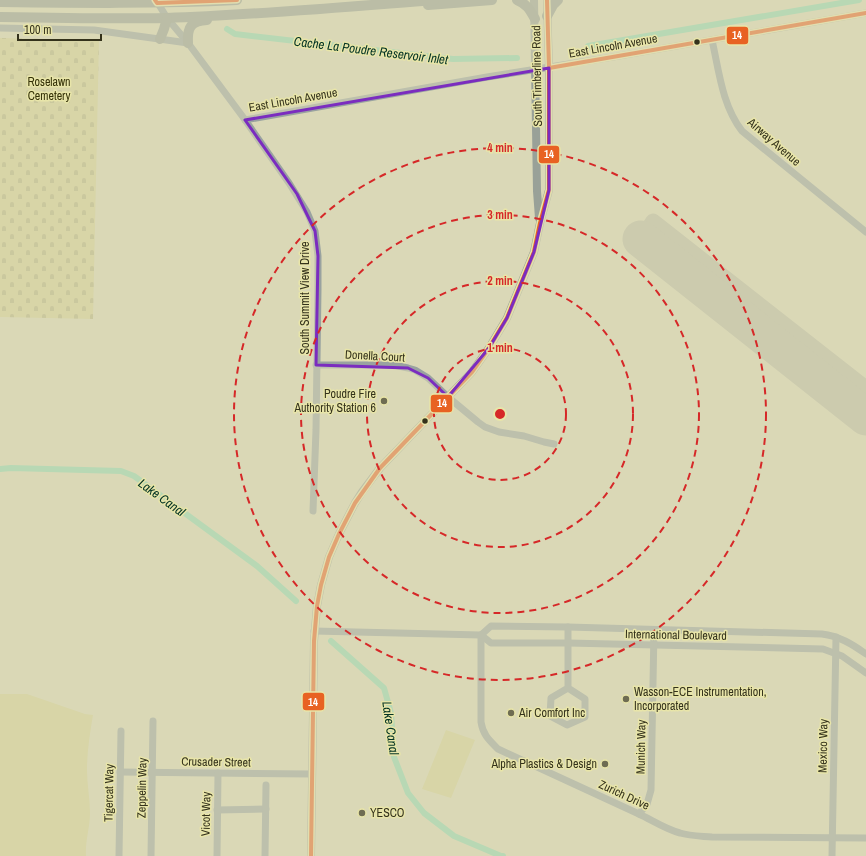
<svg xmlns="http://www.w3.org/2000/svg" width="866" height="856" font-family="'Archivo Narrow',sans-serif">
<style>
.cemetery{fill:url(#cemetery-stones)}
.park{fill:#d4d095}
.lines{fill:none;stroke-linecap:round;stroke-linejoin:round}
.canal{stroke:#8fd8b1;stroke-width:6}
.taxiway{stroke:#babaa4;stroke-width:15}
.runway{stroke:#babaa4;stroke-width:37}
.minor{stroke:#99a2a0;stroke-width:7}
.major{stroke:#99a198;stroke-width:8}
.highway{stroke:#949c92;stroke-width:10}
.bus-1-casing{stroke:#e8e5a9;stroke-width:7}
.bus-1{stroke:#e86222;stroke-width:4}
.marked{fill:none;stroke:#7b2cbf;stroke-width:3;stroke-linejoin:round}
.ring{fill:none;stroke:#d62828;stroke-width:2;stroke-dasharray:7 5}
.bus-dot{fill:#34321b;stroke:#e8e5a9;stroke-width:1.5}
.poi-dot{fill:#6e6c52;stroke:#e8e5a9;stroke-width:1.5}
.labels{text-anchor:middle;stroke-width:3;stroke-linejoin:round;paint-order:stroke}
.street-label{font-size:12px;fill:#34321b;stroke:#e8e5a9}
.park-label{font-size:12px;fill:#343107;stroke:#e8e5a9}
.poi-label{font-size:12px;fill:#34321b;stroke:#e8e5a9;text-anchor:start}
.water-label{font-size:13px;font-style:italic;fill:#023323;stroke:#e8e5a9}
.centre{fill:#d62828;stroke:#e8e5a9;stroke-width:2}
.ring-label{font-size:12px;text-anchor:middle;font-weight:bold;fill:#d62828;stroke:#e8e5a9;stroke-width:3;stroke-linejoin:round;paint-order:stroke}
.line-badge{stroke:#e8e5a9;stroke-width:1.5}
.badge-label{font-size:11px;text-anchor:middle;font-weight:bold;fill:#fff}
</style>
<defs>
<pattern id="cemetery-stones" width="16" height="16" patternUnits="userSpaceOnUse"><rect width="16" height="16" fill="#d4d095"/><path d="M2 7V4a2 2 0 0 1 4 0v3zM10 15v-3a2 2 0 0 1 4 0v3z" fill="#b7b380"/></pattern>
</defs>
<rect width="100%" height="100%" fill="#dad8b7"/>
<path class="cemetery" d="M 0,38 L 99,40 L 93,319 L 0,317 Z"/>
<g class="park">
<path d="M 0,694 L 27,694 L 85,714 L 93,715 C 90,733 87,751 87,770 C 87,784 90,799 90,813 C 90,828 85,841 86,856 L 0,856 Z"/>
<path d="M 446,730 L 475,740 L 451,798 L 422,789 Z"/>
</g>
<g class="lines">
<g class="canal">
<path d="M 227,29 L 235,34 L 453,59 L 517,58"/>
<path d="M 588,46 L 859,0"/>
<path d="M 0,469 L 11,468 L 121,471 L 134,476 L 257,566 L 296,601"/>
<path d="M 331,641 L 384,688 L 391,713 L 394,757 L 408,793 L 424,813 L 454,836 L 501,856 L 503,856"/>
</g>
<path class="taxiway" d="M 641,239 L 653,221 L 866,388"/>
<path class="runway" d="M 641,239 L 866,417"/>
<g class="minor">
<path d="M 156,0 L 167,18 L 188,43 L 243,117 L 289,183 L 307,212 L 315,231 L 318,256 L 318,289 L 316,430 L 313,511"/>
<path d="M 0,28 L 94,30 L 188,43"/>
<path d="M 712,40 C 719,71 722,105 742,131 L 866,232"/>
<path d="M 245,120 L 487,77 L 613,57 L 866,13"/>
<path d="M 316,365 L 394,365 L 408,368 L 415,370 L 428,378 L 448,397 L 478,422 L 485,427 L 499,432 L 524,436 L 544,442 L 554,444"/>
<path d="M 314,631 L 481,635 L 491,643 L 568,643 L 823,649 L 842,656 L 866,673"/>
<path d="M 481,635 L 481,722 C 483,735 489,740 498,749 L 639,814 C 652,820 665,829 680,833 C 690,836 701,836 712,837 L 866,838"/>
<path d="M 481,635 L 491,626 L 568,627 L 822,634 C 839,636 852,644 866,654"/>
<path d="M 568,688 L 585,699 L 585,717 L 567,725 L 550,716 L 551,698 L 568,688 L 568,627"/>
<path d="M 120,772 L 312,774"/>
<path d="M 217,810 L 266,809"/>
<path d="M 639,814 L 647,804 L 651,790 L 654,630"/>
<path d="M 119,856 L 121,731"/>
<path d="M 151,856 L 153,721"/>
<path d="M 217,856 L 218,773"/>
<path d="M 265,856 L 266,785"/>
<path d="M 832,856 L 836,637"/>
</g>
<g class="major">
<path d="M 534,0 L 537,191 L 539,218"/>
<path d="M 311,856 L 314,641 L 317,606 L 321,585 L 329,557 L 339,534 L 355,503 L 362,492 L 380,468 L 472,372 L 489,348 L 507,318 L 534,252 L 540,223 L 549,190 L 549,68 L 547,0"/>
</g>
<g class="highway">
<path d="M 517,0 C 527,4 530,10 535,19"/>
<path d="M 0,2 C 79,3 158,4 237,0"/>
<path d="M 428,5 L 492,0"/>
<path d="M 547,16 L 553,5 L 558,0"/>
<path d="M 0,17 C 55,18 111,19 166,18 C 256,15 345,7 434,0"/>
<path d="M 160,39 L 164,29 L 167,18"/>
<path d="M 188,43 C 187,27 191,21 207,20"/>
</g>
<defs>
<g id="bus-1">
<path d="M 155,0 L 157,3 L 237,0"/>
<path d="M 549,68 L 866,13"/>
<path d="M 311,856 L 314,641 L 317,606 L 321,585 L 329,557 L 339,534 L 355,503 L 380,468 L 472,372 L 489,348 L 507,318 L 534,252 L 540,223 L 549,190 L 549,68 L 547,0"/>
</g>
</defs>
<use href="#bus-1" class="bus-1-casing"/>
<use href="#bus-1" class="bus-1"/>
</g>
<path d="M0 0H866V856H0ZM 549,68 L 549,190 L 534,252 L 507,318 L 489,348 L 448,397 L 428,378 L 408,368 L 316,365 L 318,256 L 315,231 L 297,194 L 245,120 Z" fill="#dad8b7" fill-opacity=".55" fill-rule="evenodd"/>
<path class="marked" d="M 549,68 L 549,190 L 534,252 L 507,318 L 489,348 L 448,397 L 428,378 L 408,368 L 316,365 L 318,256 L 315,231 L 297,194 L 245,120 Z"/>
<g class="ring">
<circle cx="500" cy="414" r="66"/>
<circle cx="500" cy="414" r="133"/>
<circle cx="500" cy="414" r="199"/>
<circle cx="500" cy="414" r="266"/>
</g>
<g class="bus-dot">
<circle cx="697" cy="42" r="3.5"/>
<circle cx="425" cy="421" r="3.5"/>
</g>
<g class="poi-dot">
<circle cx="384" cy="401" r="4"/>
<circle cx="626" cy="699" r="4"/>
<circle cx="511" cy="713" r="4"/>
<circle cx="605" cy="764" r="4"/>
<circle cx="362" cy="813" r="4"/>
</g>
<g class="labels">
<g class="street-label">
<text transform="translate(613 46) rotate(-10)" y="4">East Lincoln Avenue</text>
<text transform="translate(537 76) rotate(-91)" y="4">South Timberline Road</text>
<text transform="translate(293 100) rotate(-10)" y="4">East Lincoln Avenue</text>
<text transform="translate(774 142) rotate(41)" y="4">Airway Avenue</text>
<text transform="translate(305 298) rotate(-90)" y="4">South Summit View Drive</text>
<text transform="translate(375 356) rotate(3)" y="4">Donella Court</text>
<text transform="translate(676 635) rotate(1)" y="4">International Boulevard</text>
<text transform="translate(823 746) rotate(-89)" y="4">Mexico Way</text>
<text transform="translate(641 747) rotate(-89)" y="4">Munich Way</text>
<text transform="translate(216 762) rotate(1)" y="4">Crusader Street</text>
<text transform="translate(142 788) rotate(-89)" y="4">Zeppelin Way</text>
<text transform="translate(109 793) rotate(-89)" y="4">Tigercat Way</text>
<text transform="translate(624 795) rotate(25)" y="4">Zurich Drive</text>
<text transform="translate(206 814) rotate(-89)" y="4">Vicot Way</text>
</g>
<g class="park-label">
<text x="49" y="86">Roselawn<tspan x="49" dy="14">Cemetery</tspan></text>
</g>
<g class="poi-label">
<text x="376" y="398" text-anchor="end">Poudre Fire<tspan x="376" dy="14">Authority Station 6</tspan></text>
<text x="634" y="696">Wasson-ECE Instrumentation,<tspan x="634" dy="14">Incorporated</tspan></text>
<text x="519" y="717">Air Comfort Inc</text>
<text x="597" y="768" text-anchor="end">Alpha Plastics &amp; Design</text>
<text x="370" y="817">YESCO</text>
</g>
<g class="water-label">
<text transform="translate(371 50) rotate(7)" y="5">Cache La Poudre Reservoir Inlet</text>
<text transform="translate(162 497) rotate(36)" y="5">Lake Canal</text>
<text transform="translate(391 728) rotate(82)" y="5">Lake Canal</text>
</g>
</g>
<circle cx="500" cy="414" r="6" class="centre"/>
<g class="ring-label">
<text x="500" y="152">4 min</text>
<text x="500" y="219">3 min</text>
<text x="500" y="285">2 min</text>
<text x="500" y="352">1 min</text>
</g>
<g class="line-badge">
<rect x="726" y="26" width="23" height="19" rx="4" fill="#e86222"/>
<rect x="538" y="145" width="22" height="19" rx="4" fill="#e86222"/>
<rect x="430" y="394" width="23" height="19" rx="4" fill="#e86222"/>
<rect x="302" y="692" width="23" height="19" rx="4" fill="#e86222"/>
</g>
<g class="badge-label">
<text x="737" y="39">14</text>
<text x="549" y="158">14</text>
<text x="442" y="407">14</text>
<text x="313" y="706">14</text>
</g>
<path d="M18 34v6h83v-6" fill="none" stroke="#34321b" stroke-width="2"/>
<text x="24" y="34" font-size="12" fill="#34321b" stroke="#e8e5a9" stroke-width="3" paint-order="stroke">100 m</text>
</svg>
